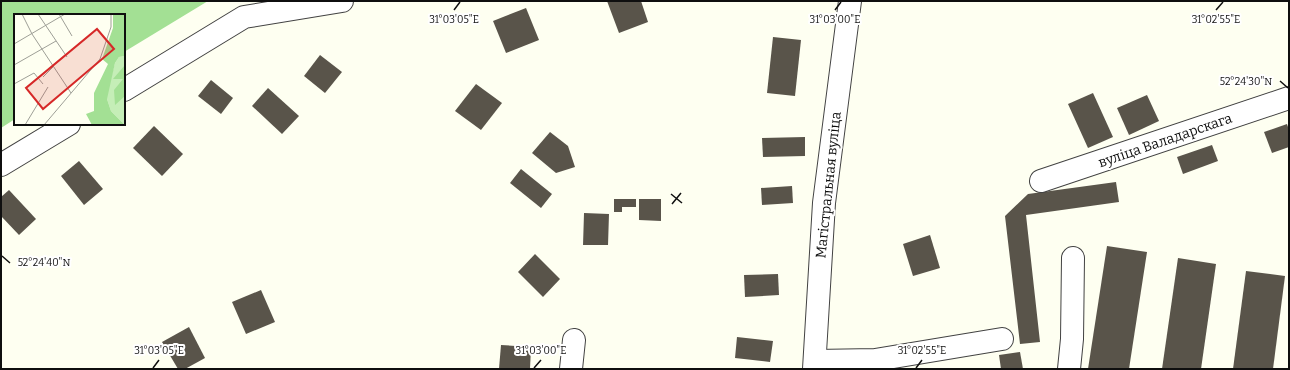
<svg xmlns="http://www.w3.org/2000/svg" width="1290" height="370" font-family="Bitter,serif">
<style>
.forest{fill:#a3e094}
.building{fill:#59544a}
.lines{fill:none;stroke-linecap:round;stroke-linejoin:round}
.minor-casing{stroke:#424242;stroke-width:24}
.minor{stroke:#fff;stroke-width:22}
.ticks{fill:none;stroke:#0f0f0f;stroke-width:1.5}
.labels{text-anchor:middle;stroke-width:4;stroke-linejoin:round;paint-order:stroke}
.street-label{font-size:14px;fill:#0f0f0f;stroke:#fff}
.inset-road{fill:none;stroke:#9e9f97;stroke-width:1}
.view{fill:#d62828;fill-opacity:0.15;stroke:#d62828;stroke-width:2}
.inset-edge{fill:none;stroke:#0f0f0f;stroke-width:2}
.ticks-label{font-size:10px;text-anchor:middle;fill:#0f0f0f;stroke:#fff;stroke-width:4;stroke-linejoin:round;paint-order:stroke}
</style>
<rect width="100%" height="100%" fill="#fefff1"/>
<path class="forest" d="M 1,1 L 208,1 L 124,52 L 124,15 L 15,15 L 15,119 L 1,128 Z"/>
<g class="building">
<path d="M 607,1 L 641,1 L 648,22 L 619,33 Z"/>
<path d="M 526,8 L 539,40 L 506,53 L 493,21 Z"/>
<path d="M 773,37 L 801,40 L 795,96 L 767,93 Z"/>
<path d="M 320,55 L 342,72 L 325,93 L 304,76 Z"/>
<path d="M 211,80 L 233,98 L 221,114 L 198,96 Z"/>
<path d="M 476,84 L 502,103 L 481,130 L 455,111 Z"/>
<path d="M 268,88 L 299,116 L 282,134 L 252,106 Z"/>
<path d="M 1093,93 L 1113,137 L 1088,148 L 1068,104 Z"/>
<path d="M 1147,95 L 1159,121 L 1129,135 L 1117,108 Z"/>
<path d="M 1287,124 L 1289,130 L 1289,147 L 1272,153 L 1264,132 Z"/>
<path d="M 154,126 L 183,154 L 162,176 L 133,148 Z"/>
<path d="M 550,132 L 568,146 L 575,167 L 556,173 L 532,153 Z"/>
<path d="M 805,137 L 805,156 L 763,157 L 762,138 Z"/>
<path d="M 1212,145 L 1218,161 L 1183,174 L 1177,157 Z"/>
<path d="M 79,161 L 103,189 L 84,205 L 61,176 Z"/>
<path d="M 521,169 L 552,194 L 541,208 L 510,183 Z"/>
<path d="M 1116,182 L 1119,202 L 1026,215 L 1040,342 L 1020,344 L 1005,216 L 1028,194 Z"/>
<path d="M 792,186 L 793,203 L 762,205 L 761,188 Z"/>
<path d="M 9,190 L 36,219 L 19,235 L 1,216 L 1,197 Z"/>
<path d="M 614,199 L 636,199 L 636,207 L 622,207 L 622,212 L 614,212 Z"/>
<path d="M 639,199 L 661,199 L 661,221 L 639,220 Z"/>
<path d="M 584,213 L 609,214 L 608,245 L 583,245 Z"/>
<path d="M 930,235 L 940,268 L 913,276 L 903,244 Z"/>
<path d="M 1107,246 L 1147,252 L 1129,369 L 1088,369 Z"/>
<path d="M 535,254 L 560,279 L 543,297 L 518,272 Z"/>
<path d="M 1178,258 L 1216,264 L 1201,369 L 1162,369 Z"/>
<path d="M 1246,271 L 1285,276 L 1273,369 L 1233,369 Z"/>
<path d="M 778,274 L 779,295 L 745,297 L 744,275 Z"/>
<path d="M 261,290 L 275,322 L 246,334 L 232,302 Z"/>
<path d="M 189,327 L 205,358 L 185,369 L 178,369 L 162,342 Z"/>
<path d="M 737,337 L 773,341 L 770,362 L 735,358 Z"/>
<path d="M 501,345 L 531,347 L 530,369 L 499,369 Z"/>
<path d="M 1020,352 L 1023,369 L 1001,369 L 999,355 Z"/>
</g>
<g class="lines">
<defs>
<g id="minor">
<path d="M 124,90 L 244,17 L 342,1"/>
<path d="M 1,165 L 69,124"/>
<path d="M 1041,181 L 1289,98"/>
<path d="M 815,361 L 875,360 L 1002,339"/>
<path d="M 571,369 L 574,340"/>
<path d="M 814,369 L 824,203 L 850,1"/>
<path d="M 1069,369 L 1072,339 L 1073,258"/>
</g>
</defs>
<use href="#minor" class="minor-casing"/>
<use href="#minor" class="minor"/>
</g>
<path class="ticks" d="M 454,10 L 460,2M 835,10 L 841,2M 1216,10 L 1223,2M 1280,81 L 1288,88M 671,194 L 682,203M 672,204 L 681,193M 2,256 L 10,263M 153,368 L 159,360M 534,368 L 541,360M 916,368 L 922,360"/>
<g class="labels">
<g class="street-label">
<text transform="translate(1165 140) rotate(-19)" y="5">вуліца Валадарскага</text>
<text transform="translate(828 185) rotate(-84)" y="5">Магістральная вуліца</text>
</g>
</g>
<g transform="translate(14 14)">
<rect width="111" height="111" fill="#fefff1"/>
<path d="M 111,42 L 111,111 L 97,97 L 92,82 L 101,49 L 105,43 Z" fill="#c5eeb7"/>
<path d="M 99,0 L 111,0 L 111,42 L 105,43 L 101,49 L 93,85 L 97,97 L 111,111 L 78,111 L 72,100 L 80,97 L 80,79 L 94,50 L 88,45 L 99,14 ZM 111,51 L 111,82 L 101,91 L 100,76 L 109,65 L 99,65 Z" fill="#a3e094"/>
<path class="inset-road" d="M 8,0 L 18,20 L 57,79M 24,0 L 53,43M 45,0 L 58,22M 0,30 L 51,0M 0,51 L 42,27M 29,63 L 39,53M 0,70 L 20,59 L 29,70M 11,111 L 34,73M 30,111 L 86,45 L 97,13 L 97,0"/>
<path class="view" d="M 83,15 L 100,35 L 29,95 L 12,74 Z"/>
<rect width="111" height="111" class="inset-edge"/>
</g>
<g class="ticks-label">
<text x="454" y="23">31°03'05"E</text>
<text x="835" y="23">31°03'00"E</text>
<text x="1216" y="23">31°02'55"E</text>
<text x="1246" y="85">52°24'30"N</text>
<text x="44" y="266">52°24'40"N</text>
<text x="159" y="354">31°03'05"E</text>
<text x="541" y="354">31°03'00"E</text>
<text x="922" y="354">31°02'55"E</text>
</g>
<rect width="1290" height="370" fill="none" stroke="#0f0f0f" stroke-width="4"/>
</svg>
